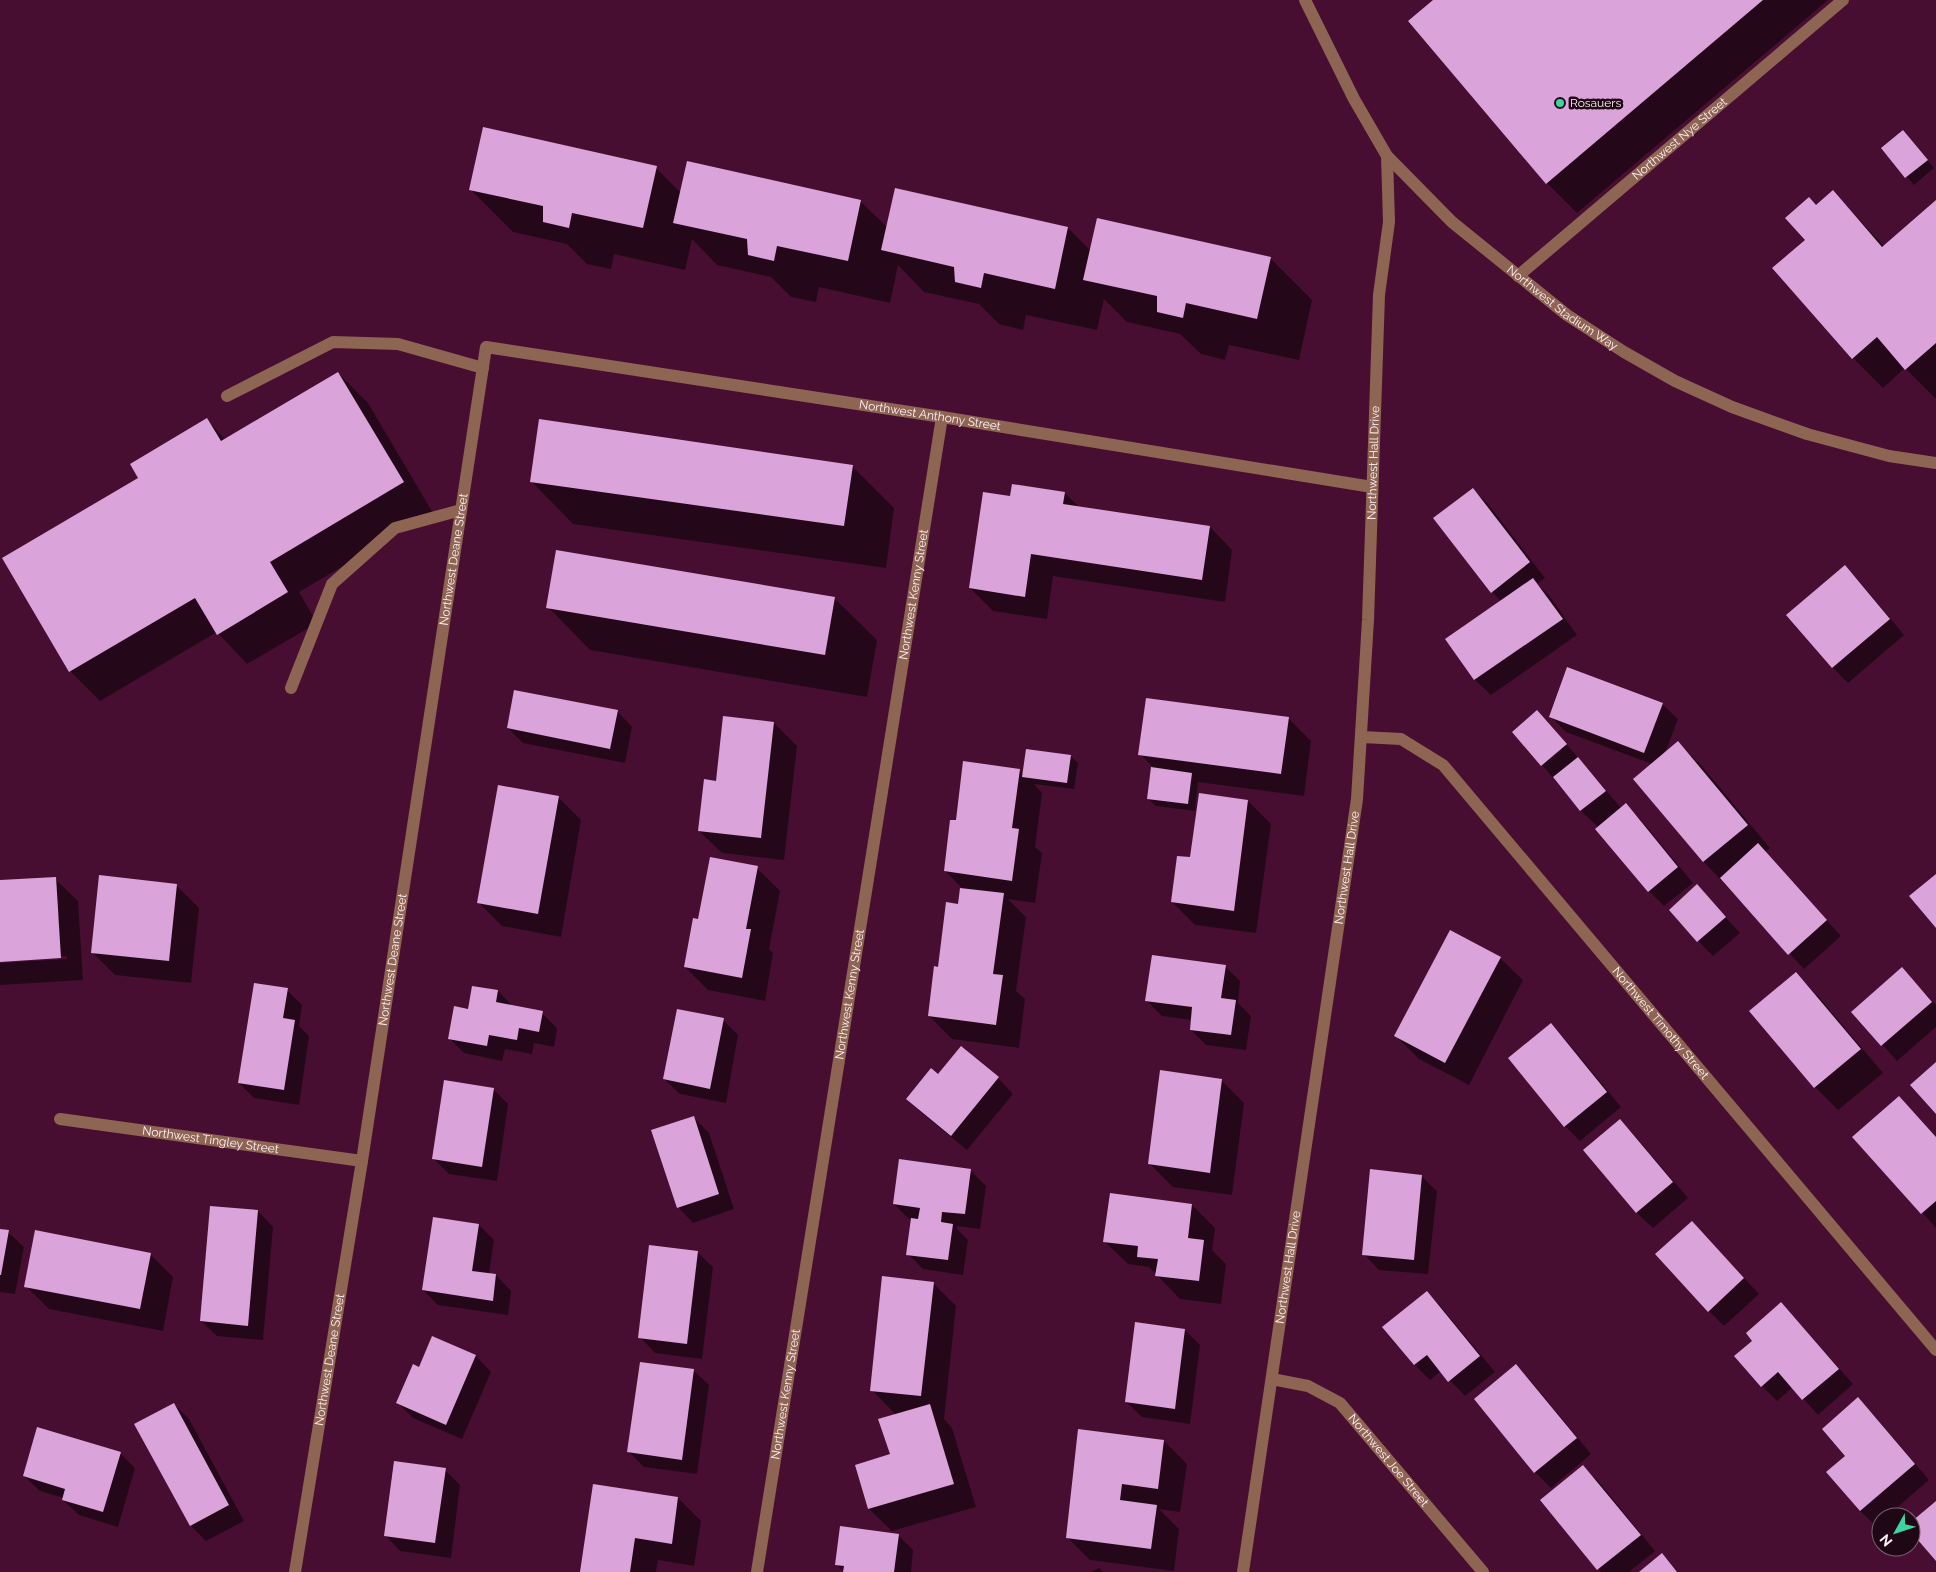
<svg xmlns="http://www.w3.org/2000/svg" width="1936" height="1572" font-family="Raleway,sans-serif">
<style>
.shadow{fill:#0007}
.building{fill:#daa4da}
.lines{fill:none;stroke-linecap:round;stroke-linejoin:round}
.minor{stroke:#8d6552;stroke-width:12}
.poi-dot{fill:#3dd4a3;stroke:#200716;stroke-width:2}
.labels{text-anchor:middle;stroke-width:5;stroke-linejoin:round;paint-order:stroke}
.poi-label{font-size:12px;fill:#fff0f7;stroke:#200716;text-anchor:start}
.street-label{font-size:12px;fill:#fff0f7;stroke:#200716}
</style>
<rect width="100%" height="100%" fill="#470e32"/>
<g class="shadow">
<path d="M 1435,0 L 1828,0 L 1577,213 L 1547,183 L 1410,21 Z"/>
<path d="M 1903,131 L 1934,168 L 1914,185 L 1882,148 Z"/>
<path d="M 656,168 L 681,193 L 860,201 L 887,227 L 1068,228 L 1091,251 L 1270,258 L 1312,300 L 1299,360 L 1229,345 L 1225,360 L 1201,354 L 1180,334 L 1127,322 L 1104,299 L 1097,330 L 1026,315 L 1023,330 L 999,324 L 979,304 L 924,292 L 898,265 L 890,303 L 819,287 L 816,302 L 791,297 L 771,277 L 717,265 L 692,239 L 685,270 L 614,254 L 611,269 L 587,264 L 567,244 L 513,232 L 470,189 Z"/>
<path d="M 1833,192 L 1884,246 L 1936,201 L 1936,399 L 1905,368 L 1883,388 L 1853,358 L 1774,268 L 1806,240 L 1817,206 Z"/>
<path d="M 338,373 L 368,403 L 433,513 L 299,592 L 317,623 L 247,664 L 217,632 L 100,701 L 70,671 L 140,478 L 207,420 L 226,440 Z"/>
<path d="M 852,466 L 894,508 L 886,568 L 573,524 L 531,481 Z"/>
<path d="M 1473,489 L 1488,504 L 1545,578 L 1537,584 L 1549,595 L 1577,635 L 1491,695 L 1475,680 L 1447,640 L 1502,602 L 1492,592 Z"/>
<path d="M 1065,493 L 1080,508 L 1210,527 L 1232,550 L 1225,602 L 1053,576 L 1047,619 L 993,611 L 970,588 L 1012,497 Z"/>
<path d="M 1845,567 L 1860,582 L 1904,635 L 1848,683 L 1832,667 Z"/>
<path d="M 834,598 L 877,640 L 867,697 L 590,650 L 548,607 Z"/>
<path d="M 1662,704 L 1678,719 L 1665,753 L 1678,743 L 1701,765 L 1770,848 L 1765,852 L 1841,936 L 1804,969 L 1704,862 L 1635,779 L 1652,764 L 1566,732 L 1551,717 Z"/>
<path d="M 617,711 L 632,727 L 625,763 L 523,743 L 508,728 Z"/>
<path d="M 1537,712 L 1552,727 L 1621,808 L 1625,805 L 1641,820 L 1693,883 L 1664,906 L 1649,891 L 1597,829 L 1598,827 L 1581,811 L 1514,732 Z"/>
<path d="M 724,717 L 774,723 L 797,746 L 784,860 L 722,853 L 699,831 L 717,782 Z"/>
<path d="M 1288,718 L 1311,741 L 1304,796 L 1198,782 L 1195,811 L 1156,806 L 1148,799 L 1153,767 L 1140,754 Z"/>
<path d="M 1070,756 L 1078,763 L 1074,789 L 1034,784 L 1042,793 L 1035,847 L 1042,853 L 1035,903 L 1008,899 L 1026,917 L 1016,991 L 1025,999 L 1019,1048 L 952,1039 L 929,1016 L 939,968 L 964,890 L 945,871 L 957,822 L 1019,770 L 1024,774 Z"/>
<path d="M 558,797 L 581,820 L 561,937 L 502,926 L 479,903 Z"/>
<path d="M 1248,801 L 1271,824 L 1256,933 L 1195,925 L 1172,902 L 1192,859 Z"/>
<path d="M 757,868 L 780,891 L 769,949 L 773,953 L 765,1001 L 708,990 L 685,967 L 699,921 Z"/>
<path d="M 55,879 L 78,901 L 83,980 L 0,985 L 0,963 L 67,959 L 67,956 L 0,960 L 0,882 Z"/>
<path d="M 176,885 L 199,908 L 191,983 L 115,975 L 92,952 Z"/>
<path d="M 1697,886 L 1740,933 L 1713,956 L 1698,941 Z"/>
<path d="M 1500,958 L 1523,980 L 1469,1085 L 1419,1059 L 1396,1036 Z"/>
<path d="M 1225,966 L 1240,981 L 1238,1003 L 1251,1016 L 1246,1050 L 1206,1045 L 1191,1030 L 1192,1020 L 1162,1016 L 1147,1001 Z"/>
<path d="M 1902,969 L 1936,1005 L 1936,1027 L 1897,1061 L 1853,1012 Z"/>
<path d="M 1796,974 L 1819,997 L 1883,1073 L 1838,1110 L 1815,1087 L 1751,1011 Z"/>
<path d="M 287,990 L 302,1005 L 299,1026 L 309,1036 L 299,1105 L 254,1098 L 239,1083 Z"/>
<path d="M 498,991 L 513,1006 L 542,1013 L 557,1028 L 554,1047 L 534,1043 L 532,1054 L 505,1049 L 502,1061 L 464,1053 L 449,1038 L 469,1010 Z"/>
<path d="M 723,1020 L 738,1035 L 726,1103 L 680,1094 L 664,1079 Z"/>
<path d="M 1551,1025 L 1566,1040 L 1621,1107 L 1580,1141 L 1565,1126 Z"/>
<path d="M 938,1076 L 998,1078 L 1013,1094 L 967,1150 L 923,1114 L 907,1099 Z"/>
<path d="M 1221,1080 L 1244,1103 L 1232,1195 L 1173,1187 L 1150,1164 Z"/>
<path d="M 493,1089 L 508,1104 L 497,1181 L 449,1174 L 433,1158 Z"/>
<path d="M 1899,1097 L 1936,1136 L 1936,1228 L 1854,1137 Z"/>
<path d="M 694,1118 L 709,1133 L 734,1209 L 693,1223 L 678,1207 Z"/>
<path d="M 1620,1120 L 1635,1136 L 1688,1198 L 1653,1228 L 1637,1213 L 1585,1150 Z"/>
<path d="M 970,1170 L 986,1186 L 980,1229 L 957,1226 L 957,1229 L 968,1240 L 963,1275 L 923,1269 L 908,1254 L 912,1219 L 909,1219 L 894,1204 Z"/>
<path d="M 1421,1176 L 1437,1191 L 1428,1274 L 1379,1270 L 1364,1254 Z"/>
<path d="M 1192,1205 L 1215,1228 L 1212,1250 L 1226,1264 L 1221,1304 L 1180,1299 L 1149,1267 L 1128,1264 L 1105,1242 Z"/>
<path d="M 258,1211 L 273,1227 L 263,1340 L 217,1336 L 201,1321 Z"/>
<path d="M 479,1225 L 494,1240 L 489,1274 L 496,1275 L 511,1291 L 508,1315 L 438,1305 L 423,1290 Z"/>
<path d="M 0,1230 L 8,1232 L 24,1247 L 15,1294 L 0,1292 Z"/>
<path d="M 1707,1238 L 1759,1294 L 1724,1326 L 1709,1311 Z"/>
<path d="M 697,1252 L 713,1267 L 702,1359 L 655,1353 L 640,1337 Z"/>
<path d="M 150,1254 L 173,1277 L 163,1331 L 49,1309 L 26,1286 Z"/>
<path d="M 933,1283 L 956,1306 L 944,1419 L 952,1428 L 976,1507 L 892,1531 L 869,1509 L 891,1455 L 896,1415 L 872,1390 Z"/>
<path d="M 1427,1292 L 1442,1308 L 1495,1372 L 1465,1396 L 1441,1371 L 1430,1380 L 1415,1365 L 1384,1327 Z"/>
<path d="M 1781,1304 L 1853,1384 L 1818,1415 L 1793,1387 L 1777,1401 L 1762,1386 L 1754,1341 Z"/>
<path d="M 1185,1330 L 1200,1345 L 1190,1424 L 1142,1417 L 1126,1402 Z"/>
<path d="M 433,1338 L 476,1356 L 491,1372 L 462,1439 L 413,1418 L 398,1403 L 420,1369 Z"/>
<path d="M 1516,1366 L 1531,1381 L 1591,1454 L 1551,1488 L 1535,1472 L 1475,1399 Z"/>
<path d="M 693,1370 L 709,1385 L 697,1474 L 644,1467 L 629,1452 Z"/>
<path d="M 174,1404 L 189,1419 L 244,1521 L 206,1541 L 191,1526 L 136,1425 Z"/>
<path d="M 1873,1414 L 1929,1480 L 1886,1517 L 1881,1517 L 1881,1521 L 1876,1526 L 1860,1511 L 1847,1456 Z"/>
<path d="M 1164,1441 L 1187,1464 L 1180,1512 L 1159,1509 L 1179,1529 L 1174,1571 L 1090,1560 L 1067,1537 Z"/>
<path d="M 120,1453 L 135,1468 L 118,1527 L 79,1515 L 63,1500 L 64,1498 L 40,1491 L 24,1476 Z"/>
<path d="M 1583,1467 L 1599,1482 L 1655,1551 L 1629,1572 L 1601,1572 L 1542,1500 Z"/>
<path d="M 445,1470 L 460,1485 L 451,1558 L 400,1551 L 385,1535 Z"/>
<path d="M 678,1498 L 701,1521 L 694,1566 L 658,1560 L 656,1572 L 582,1572 Z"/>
<path d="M 898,1535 L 913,1550 L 911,1572 L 844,1572 L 836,1564 Z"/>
<path d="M 1099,1568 L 1103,1572 L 1091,1572 Z"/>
</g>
<g class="building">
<path d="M 1433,0 L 1763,0 L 1546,184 L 1408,21 Z"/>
<path d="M 483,127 L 657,166 L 643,228 L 572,213 L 569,228 L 543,222 L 543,206 L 469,190 Z"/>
<path d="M 1903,130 L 1928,160 L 1905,178 L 1881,148 Z"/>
<path d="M 687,161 L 861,200 L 848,261 L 777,246 L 774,261 L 748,255 L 747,239 L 673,223 Z"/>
<path d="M 895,188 L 1068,227 L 1055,289 L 984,273 L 981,288 L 955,282 L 954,267 L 881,250 Z"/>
<path d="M 1833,190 L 1882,247 L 1936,200 L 1936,343 L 1905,370 L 1877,337 L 1852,359 L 1772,268 L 1805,240 L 1785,218 L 1809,197 L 1816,205 Z"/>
<path d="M 1097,218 L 1271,257 L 1257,319 L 1186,303 L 1183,318 L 1157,312 L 1157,296 L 1083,280 Z"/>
<path d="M 338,372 L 404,482 L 270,562 L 288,592 L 217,635 L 195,598 L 69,672 L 2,558 L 138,478 L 130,464 L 207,418 L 221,441 Z"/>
<path d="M 539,419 L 853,465 L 844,526 L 530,482 Z"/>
<path d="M 1012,484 L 1065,492 L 1063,504 L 1210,526 L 1202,580 L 1031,554 L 1025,597 L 969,588 L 983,492 L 1010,496 Z"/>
<path d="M 1473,488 L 1530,562 L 1491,593 L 1433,518 Z"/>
<path d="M 556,550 L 835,597 L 825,655 L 546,608 Z"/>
<path d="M 1845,565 L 1890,619 L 1832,668 L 1786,615 Z"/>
<path d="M 1533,578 L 1563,619 L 1474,680 L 1445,639 Z"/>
<path d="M 1567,667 L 1663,703 L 1644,753 L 1549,717 Z"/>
<path d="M 514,690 L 618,710 L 610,749 L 507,728 Z"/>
<path d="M 1146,698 L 1289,717 L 1281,774 L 1138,755 Z"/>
<path d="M 1537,710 L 1567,744 L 1541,766 L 1512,732 Z"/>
<path d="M 723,716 L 774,722 L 761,838 L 698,831 L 704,779 L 716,781 Z"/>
<path d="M 1678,741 L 1748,825 L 1703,862 L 1633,779 Z"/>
<path d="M 1026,749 L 1071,755 L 1067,783 L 1022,777 Z"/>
<path d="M 1578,757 L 1606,791 L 1580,811 L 1553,777 Z"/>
<path d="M 963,761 L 1020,769 L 1012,828 L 1019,829 L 1012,881 L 944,871 L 950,820 L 956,820 Z"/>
<path d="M 1151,767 L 1192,773 L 1188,804 L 1147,799 Z"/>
<path d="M 498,785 L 559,796 L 538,914 L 477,903 Z"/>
<path d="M 1199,793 L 1248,800 L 1234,911 L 1171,902 L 1177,856 L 1190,857 Z"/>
<path d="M 1626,803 L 1678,867 L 1648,892 L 1595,829 Z"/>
<path d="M 1758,843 L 1827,920 L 1788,955 L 1720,878 Z"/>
<path d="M 710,857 L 758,866 L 746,929 L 751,929 L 742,978 L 684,967 L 693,918 L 698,919 Z"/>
<path d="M 1936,874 L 1936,928 L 1909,896 Z"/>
<path d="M 99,875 L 177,884 L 169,961 L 91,953 Z"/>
<path d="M 56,877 L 61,958 L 0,962 L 0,880 Z"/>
<path d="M 1697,884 L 1726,917 L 1697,942 L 1669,910 Z"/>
<path d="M 960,888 L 1004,893 L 993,974 L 1003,975 L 996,1025 L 928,1016 L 934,966 L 938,967 L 946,902 L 958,904 Z"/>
<path d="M 1450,930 L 1501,957 L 1445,1063 L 1394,1036 Z"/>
<path d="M 1152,955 L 1226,965 L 1221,998 L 1236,1000 L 1231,1035 L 1190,1030 L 1192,1007 L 1145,1001 Z"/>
<path d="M 1902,967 L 1932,1002 L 1881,1046 L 1851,1012 Z"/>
<path d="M 1796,972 L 1861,1049 L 1814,1088 L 1749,1011 Z"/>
<path d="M 254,983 L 288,988 L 283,1018 L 295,1020 L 284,1090 L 238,1083 Z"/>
<path d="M 472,986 L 498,990 L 496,1002 L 543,1011 L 539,1032 L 519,1028 L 517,1040 L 489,1035 L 487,1046 L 448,1039 L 454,1006 L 468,1009 Z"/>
<path d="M 677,1009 L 724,1018 L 710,1089 L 663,1079 Z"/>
<path d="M 1551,1023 L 1607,1092 L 1564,1127 L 1508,1058 Z"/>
<path d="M 961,1046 L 999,1077 L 951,1136 L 906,1099 L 931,1068 L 938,1074 Z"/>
<path d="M 1936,1062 L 1936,1114 L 1910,1085 Z"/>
<path d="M 1160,1070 L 1222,1079 L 1210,1173 L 1148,1164 Z"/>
<path d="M 444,1080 L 494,1088 L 482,1167 L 432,1159 Z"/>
<path d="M 1899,1096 L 1936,1137 L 1936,1201 L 1921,1214 L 1852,1137 Z"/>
<path d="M 694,1116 L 719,1194 L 677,1208 L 651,1130 Z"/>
<path d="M 1620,1119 L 1673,1182 L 1636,1213 L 1583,1150 Z"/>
<path d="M 899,1159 L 971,1169 L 965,1214 L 942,1212 L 941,1222 L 953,1224 L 948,1260 L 906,1255 L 911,1218 L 918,1219 L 920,1208 L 893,1204 Z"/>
<path d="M 1370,1169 L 1422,1175 L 1414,1260 L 1362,1255 Z"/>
<path d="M 1110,1193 L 1192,1204 L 1188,1238 L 1204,1240 L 1199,1281 L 1155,1276 L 1158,1259 L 1137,1257 L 1138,1246 L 1103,1242 Z"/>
<path d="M 210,1206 L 258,1210 L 248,1326 L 200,1321 Z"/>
<path d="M 433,1217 L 479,1224 L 472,1271 L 496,1274 L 493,1301 L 422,1290 Z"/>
<path d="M 1692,1221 L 1744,1278 L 1708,1312 L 1655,1254 Z"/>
<path d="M 0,1229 L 9,1230 L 1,1275 L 0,1275 Z"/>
<path d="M 35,1230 L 151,1253 L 140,1309 L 24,1287 Z"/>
<path d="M 649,1245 L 698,1251 L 687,1344 L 638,1338 Z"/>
<path d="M 882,1276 L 934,1282 L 921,1396 L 870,1391 Z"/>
<path d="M 1427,1291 L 1480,1356 L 1448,1382 L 1427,1355 L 1414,1365 L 1382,1327 Z"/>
<path d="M 1781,1302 L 1839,1369 L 1802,1400 L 1778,1372 L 1761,1387 L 1734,1356 L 1752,1341 L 1746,1333 Z"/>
<path d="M 1135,1322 L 1185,1329 L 1175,1409 L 1125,1402 Z"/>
<path d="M 432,1336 L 476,1355 L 446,1425 L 396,1403 L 413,1364 L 419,1367 Z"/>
<path d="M 640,1362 L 694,1369 L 682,1460 L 627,1452 Z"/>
<path d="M 1516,1364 L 1577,1438 L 1534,1473 L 1474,1399 Z"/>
<path d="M 1858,1397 L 1915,1464 L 1860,1511 L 1826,1472 L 1845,1456 L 1822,1429 Z"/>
<path d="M 174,1403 L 229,1505 L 190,1526 L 134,1424 Z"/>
<path d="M 930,1404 L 954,1484 L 868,1509 L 855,1465 L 890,1454 L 878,1419 Z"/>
<path d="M 37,1427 L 121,1452 L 103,1512 L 62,1500 L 65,1489 L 23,1476 Z"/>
<path d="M 1078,1429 L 1164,1440 L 1158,1489 L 1122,1484 L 1120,1500 L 1157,1505 L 1151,1549 L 1066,1538 Z"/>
<path d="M 394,1461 L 446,1468 L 435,1543 L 384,1536 Z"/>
<path d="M 1583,1465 L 1641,1535 L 1597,1570 L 1540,1500 Z"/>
<path d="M 593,1484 L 678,1497 L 672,1544 L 635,1538 L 630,1572 L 580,1572 Z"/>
<path d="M 1936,1501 L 1936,1561 L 1911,1532 L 1911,1522 Z"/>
<path d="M 840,1526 L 899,1534 L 894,1572 L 843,1572 L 844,1566 L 835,1565 Z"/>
<path d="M 1662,1553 L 1677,1572 L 1639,1572 Z"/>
</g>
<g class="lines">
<g class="minor">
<path id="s1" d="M 1305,0 L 1354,99 L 1387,156 L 1452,222 L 1567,315 L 1624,352 L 1675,381 L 1732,407 L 1807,434 L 1889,456 L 1936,463"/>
<path id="s2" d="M 1518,276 L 1843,0"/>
<path d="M 227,396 L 333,342 L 398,344 L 483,368"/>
<path d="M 291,688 L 332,584 L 395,528 L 461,510"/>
<path id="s3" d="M 1362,737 L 1401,739 L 1443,765 L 1936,1350"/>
<path id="s4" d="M 60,1119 L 362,1161"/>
<path id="s5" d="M 1272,1379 L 1308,1386 L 1340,1403 L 1483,1572"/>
<path id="s6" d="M 295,1572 L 362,1161 L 486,347 L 942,417 L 1372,487"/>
<path id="s7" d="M 757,1572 L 942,417"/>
<path id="s8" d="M 1243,1572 L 1357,799 L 1368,620 L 1379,295 L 1389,222 L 1387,156"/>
</g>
</g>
<circle class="poi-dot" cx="1560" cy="103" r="5"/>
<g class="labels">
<g class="poi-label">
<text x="1570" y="107">Rosauers</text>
</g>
<g class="street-label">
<text dy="4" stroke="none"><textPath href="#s2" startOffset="212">Northwest Nye Street</textPath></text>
<text dy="4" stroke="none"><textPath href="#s1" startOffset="409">Northwest Stadium Way</textPath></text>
<text dy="4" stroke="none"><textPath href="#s6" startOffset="1689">Northwest Anthony Street</textPath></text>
<text dy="4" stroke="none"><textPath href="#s8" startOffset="1118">Northwest Hall Drive</textPath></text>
<text dy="4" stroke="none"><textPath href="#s6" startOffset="1025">Northwest Deane Street</textPath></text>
<text dy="4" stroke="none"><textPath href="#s7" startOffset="990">Northwest Kenny Street</textPath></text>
<text dy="4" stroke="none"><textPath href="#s8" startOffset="712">Northwest Hall Drive</textPath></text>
<text dy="4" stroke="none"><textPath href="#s6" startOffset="620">Northwest Deane Street</textPath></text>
<text dy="4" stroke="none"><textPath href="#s7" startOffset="585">Northwest Kenny Street</textPath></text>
<text dy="4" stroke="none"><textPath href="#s3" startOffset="426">Northwest Timothy Street</textPath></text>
<text dy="4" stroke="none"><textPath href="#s4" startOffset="152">Northwest Tingley Street</textPath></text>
<text dy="4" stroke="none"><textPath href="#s8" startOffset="308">Northwest Hall Drive</textPath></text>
<text dy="4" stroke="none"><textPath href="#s6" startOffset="215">Northwest Deane Street</textPath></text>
<text dy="4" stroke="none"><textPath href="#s7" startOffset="180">Northwest Kenny Street</textPath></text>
<text dy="4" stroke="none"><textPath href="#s5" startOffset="148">Northwest Joe Street</textPath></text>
</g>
</g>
<g transform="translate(1896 1532) rotate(230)"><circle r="24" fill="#200716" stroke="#796470"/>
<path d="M0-4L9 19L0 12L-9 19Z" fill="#3dd4a3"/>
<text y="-8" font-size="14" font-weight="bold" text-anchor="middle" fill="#fff0f7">N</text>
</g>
</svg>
